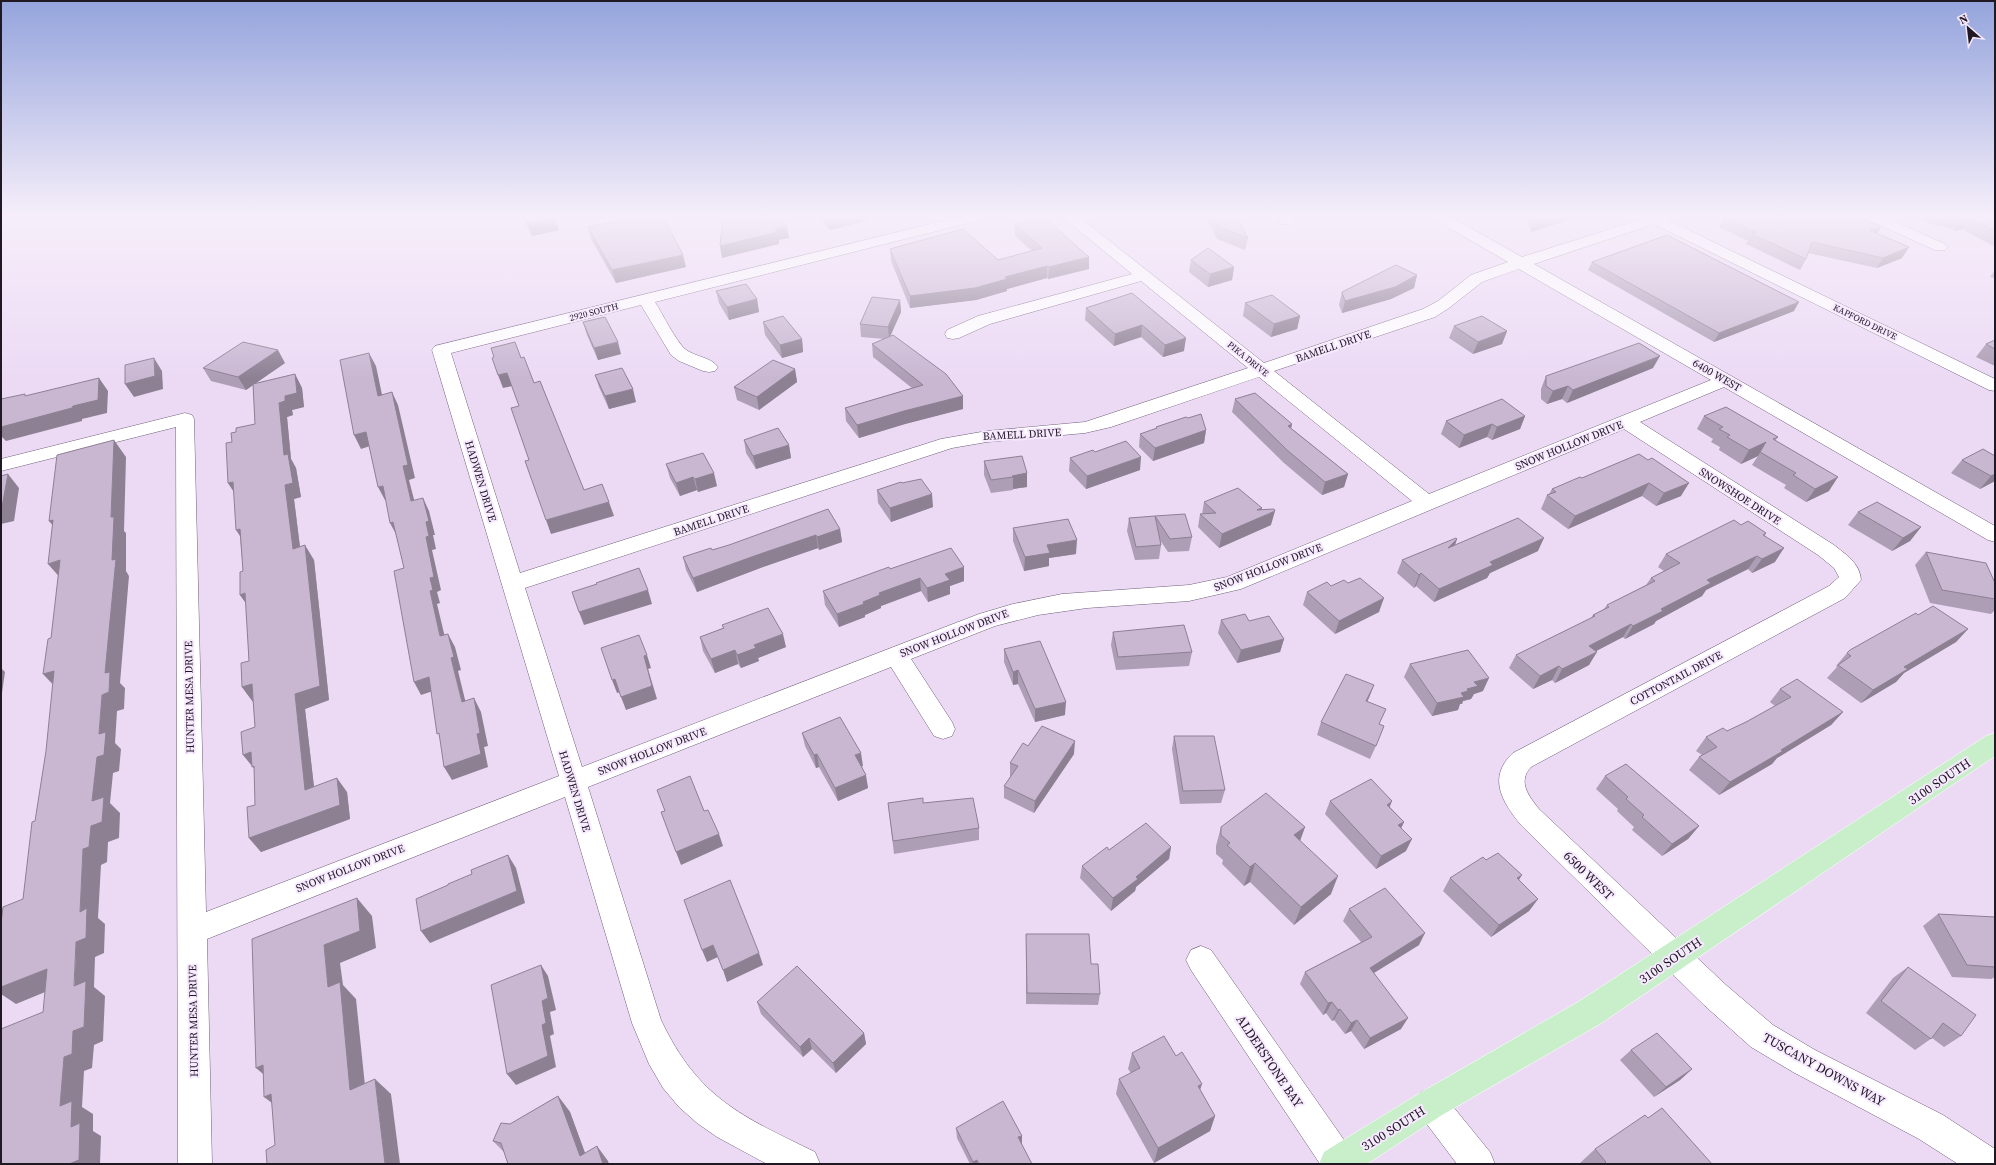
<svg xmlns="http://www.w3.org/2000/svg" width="1996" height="1165" font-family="'Source Serif 4',serif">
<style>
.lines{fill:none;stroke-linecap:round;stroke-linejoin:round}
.minor-casing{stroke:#6f5f77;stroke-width:1}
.major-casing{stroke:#fff;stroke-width:1}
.minor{fill:#fff;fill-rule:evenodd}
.major{fill:#c8efca;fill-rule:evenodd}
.wall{fill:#ad9db5}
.shaded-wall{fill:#8d8093}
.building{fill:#c9b7d2;stroke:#8d8093}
.labels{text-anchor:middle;stroke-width:4;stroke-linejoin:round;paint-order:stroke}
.far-street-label{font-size:9px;fill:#201923;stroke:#f7e9ff}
.street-label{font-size:11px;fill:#201923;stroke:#f7e9ff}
.near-street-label{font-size:13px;fill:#201923;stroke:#f7e9ff}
</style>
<rect width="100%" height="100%" fill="#ecdaf5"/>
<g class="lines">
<defs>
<g id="minor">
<path d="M 963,216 L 986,216 L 984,219 L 655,302 C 662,313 676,341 685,349 C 695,357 711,357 718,367 L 715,371 L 709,372 L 703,371 L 679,361 L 671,355 L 641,305 L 451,353 L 520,573 L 941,439 L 987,431 L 1085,422 L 1248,368 L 1141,281 L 990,324 L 959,338 L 953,339 L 947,338 L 945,334 L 947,330 L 978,316 L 1132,274 L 1065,219 L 1063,216 L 1078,216 L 1264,363 L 1423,309 L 1438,301 L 1471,275 L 1508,262 L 1434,219 L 1432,216 L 1449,216 L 1522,257 L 1642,219 L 1641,216 L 1672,216 L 1668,220 L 1995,379 L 1995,391 L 1989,390 L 1654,224 L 1534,264 L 1995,526 L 1995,542 L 1988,540 L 1724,387 L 1640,422 L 1834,545 C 1845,554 1860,563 1861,580 L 1845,598 L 1531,767 C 1517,782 1529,796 1539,809 L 1726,985 L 1773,1025 L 1815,1050 L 1943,1115 L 1995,1149 L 1995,1164 L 1958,1164 L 1919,1139 L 1793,1072 L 1751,1047 L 1704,1005 L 1521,825 C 1502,802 1487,777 1513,753 L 1829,586 L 1839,577 L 1834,568 L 1818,555 L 1624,429 L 1241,589 L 1189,601 L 1087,608 L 1038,615 L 995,626 L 911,659 L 952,722 L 955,729 L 952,736 L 943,739 L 934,736 L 891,667 L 588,787 L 661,1020 C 698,1098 741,1116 815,1152 L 820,1164 L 767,1164 L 717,1137 L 697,1123 L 679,1107 L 663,1088 L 649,1064 L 632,1023 L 565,797 L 207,939 L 212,1164 L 178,1164 L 176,427 L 1,471 L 1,459 L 185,413 L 192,415 L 194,419 L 206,912 L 559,776 L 432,350 L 435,346 ZM 1519,269 L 1711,380 L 1429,494 L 1274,371 L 1435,317 L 1449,308 L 1482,282 ZM 1259,377 L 1412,501 L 1227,577 L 1189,585 L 1062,594 L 1013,604 L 979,614 L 582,767 L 525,588 L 952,448 L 987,442 L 1085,433 L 1111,427 Z"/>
<path d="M 1278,216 L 1292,216 L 1293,221 L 1291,224 L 1281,224 Z"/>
<path d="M 1864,216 L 1882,216 L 1945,244 L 1948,247 L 1945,250 L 1935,250 L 1866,219 Z"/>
<path d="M 1201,946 L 1211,950 L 1351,1150 L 1355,1164 L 1320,1164 L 1191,970 L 1186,960 L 1191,950 Z"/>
<path d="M 1431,1088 L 1442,1093 L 1490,1152 L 1495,1164 L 1457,1164 L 1420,1115 L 1415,1104 L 1420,1093 Z"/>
</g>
<path id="major" d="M 1995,733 L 1995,756 L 1600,1024 L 1442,1115 L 1367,1164 L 1319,1164 L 1324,1152 L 1420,1093 L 1578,1002 L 1986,736 Z"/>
</defs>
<use href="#minor" class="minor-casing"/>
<use href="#major" class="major-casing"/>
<use href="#minor" class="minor"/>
<use href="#major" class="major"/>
</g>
<g class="wall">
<path d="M 522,216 L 554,216 L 559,230 L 532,236 Z"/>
<path d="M 817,216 L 866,216 L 866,221 L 830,230 Z"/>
<path d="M 1205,216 L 1236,216 L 1248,238 L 1245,250 L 1217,239 Z"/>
<path d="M 1526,216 L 1581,216 L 1531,232 Z"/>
<path d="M 1915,216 L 1995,216 L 1995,247 L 1962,229 L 1955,231 L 1941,225 L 1936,226 Z"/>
<path d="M 1724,217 L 1881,227 L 1877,233 L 1909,247 L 1902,258 L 1877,268 L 1808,253 L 1806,259 L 1800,270 L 1746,244 L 1748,241 L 1719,227 Z"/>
<path d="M 617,218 L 686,267 L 616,283 L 591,239 L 588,227 L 618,221 Z"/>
<path d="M 1015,224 L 1089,257 L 1089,269 L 1048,279 L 1047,278 L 1007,289 L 1007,291 L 976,300 L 910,308 L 891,261 L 890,249 L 998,260 L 1032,251 L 1015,236 Z"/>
<path d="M 1191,260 L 1234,267 L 1232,280 L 1208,287 L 1189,272 Z"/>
<path d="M 1592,262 L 1794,311 L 1714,342 L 1588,270 Z"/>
<path d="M 1995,270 L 1995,278 L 1990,277 Z"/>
<path d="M 1417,275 L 1414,288 L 1391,299 L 1342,313 L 1339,305 L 1342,292 Z"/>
<path d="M 716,291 L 757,299 L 759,312 L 729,320 L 719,303 Z"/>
<path d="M 1132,293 L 1184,351 L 1163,357 L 1141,337 L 1114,346 L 1085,320 L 1086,308 Z"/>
<path d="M 900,300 L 901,312 L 890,336 L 963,396 L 963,409 L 905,424 L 859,438 L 846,421 L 845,408 L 912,388 L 873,357 L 872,344 L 885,339 L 861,337 L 860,324 Z"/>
<path d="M 1245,303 L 1300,316 L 1297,329 L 1271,337 L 1243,316 Z"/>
<path d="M 583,322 L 621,354 L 598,360 L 587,335 Z"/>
<path d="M 763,322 L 802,339 L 803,352 L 782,358 L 765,335 Z"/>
<path d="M 1454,326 L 1507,331 L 1502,344 L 1473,354 L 1449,338 Z"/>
<path d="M 1995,340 L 1995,366 L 1976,357 L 1986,344 Z"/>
<path d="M 285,363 L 254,384 L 295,374 L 302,388 L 304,407 L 292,410 L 293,415 L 287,417 L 291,459 L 296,468 L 301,497 L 294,499 L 300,547 L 314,560 L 329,700 L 305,709 L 314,787 L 347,792 L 350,819 L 261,852 L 249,838 L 255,805 L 255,727 L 253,702 L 242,687 L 249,661 L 246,603 L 240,595 L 243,571 L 240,537 L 234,492 L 228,483 L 232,442 L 236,432 L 255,424 L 253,385 L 246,390 L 211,381 L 203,368 Z"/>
<path d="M 1653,368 L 1567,403 L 1562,399 L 1547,404 L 1541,399 L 1541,389 L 1546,376 Z"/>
<path d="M 795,369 L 797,382 L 759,410 L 737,400 L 734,387 Z"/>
<path d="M 595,375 L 636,402 L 609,409 L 599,387 Z"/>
<path d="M 1235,399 L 1292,424 L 1291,428 L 1348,474 L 1344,487 L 1322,495 L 1284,463 L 1232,412 Z"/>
<path d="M 1525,416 L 1520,429 L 1492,440 L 1487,437 L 1459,448 L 1441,434 L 1446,421 Z"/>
<path d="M 1704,416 L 1778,437 L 1775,441 L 1829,491 L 1806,502 L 1784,488 L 1786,485 L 1752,465 L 1758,456 L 1741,464 L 1719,450 L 1720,447 L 1711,442 L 1713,439 L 1697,429 Z"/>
<path d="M 1156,427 L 1206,430 L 1204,443 L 1153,461 L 1139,447 L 1140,434 L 1156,429 Z"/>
<path d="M 744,440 L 789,445 L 791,458 L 756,469 L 746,453 Z"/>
<path d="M 1639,454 L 1681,496 L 1656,506 L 1642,496 L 1568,529 L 1541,509 L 1547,495 L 1549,494 L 1552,489 L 1582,478 Z"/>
<path d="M 1995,456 L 1995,481 L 1980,489 L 1951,473 L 1962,460 Z"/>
<path d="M 1070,458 L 1140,470 L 1086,489 L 1069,471 Z"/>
<path d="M 984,461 L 1027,473 L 1027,487 L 1013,489 L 1013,490 L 991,493 L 984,475 Z"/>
<path d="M 666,464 L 717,486 L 698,492 L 697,490 L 680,496 L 670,478 Z"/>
<path d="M 902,483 L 933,507 L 891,522 L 878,503 L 877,490 Z"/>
<path d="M 1204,502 L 1261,510 L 1271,525 L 1219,548 L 1198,527 L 1200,514 L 1202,514 Z"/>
<path d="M 1858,512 L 1921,527 L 1910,541 L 1892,551 L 1848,525 Z"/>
<path d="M 1155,516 L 1192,537 L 1189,551 L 1168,552 L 1160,540 L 1161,545 L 1159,559 L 1135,560 L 1127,531 L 1129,518 L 1155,518 Z"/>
<path d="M 1741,525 L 1766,533 L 1765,536 L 1775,562 L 1752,573 L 1748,569 L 1706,590 L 1702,596 L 1656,621 L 1654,624 L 1625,639 L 1623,637 L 1596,651 L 1589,665 L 1555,683 L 1552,680 L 1533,689 L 1509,668 L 1516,655 L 1591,618 L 1593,615 L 1604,609 L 1607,605 L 1646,585 L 1651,578 L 1664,571 L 1658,567 L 1666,554 Z"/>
<path d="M 1013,528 L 1076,554 L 1049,558 L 1049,566 L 1024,571 L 1013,541 Z"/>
<path d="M 840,529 L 842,542 L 819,550 L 818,548 L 763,567 L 697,592 L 686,570 L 683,557 L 712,550 Z"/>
<path d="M 1457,539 L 1455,545 L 1538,551 L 1490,573 L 1487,578 L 1434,602 L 1416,586 L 1414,588 L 1397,573 L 1402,560 Z"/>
<path d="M 1926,552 L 1995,583 L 1995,610 L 1991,614 L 1930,603 L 1915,565 Z"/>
<path d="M 890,569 L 964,581 L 950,586 L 950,594 L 928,602 L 921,591 L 881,606 L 881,608 L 865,615 L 865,617 L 839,627 L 825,605 L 823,591 Z"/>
<path d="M 1307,592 L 1379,612 L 1335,634 L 1303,605 Z"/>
<path d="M 1918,615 L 1968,629 L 1956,642 L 1904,673 L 1896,682 L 1861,703 L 1827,678 L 1837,667 L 1836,666 L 1847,653 Z"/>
<path d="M 1221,620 L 1249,621 L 1284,639 L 1280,652 L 1237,663 L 1218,633 Z"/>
<path d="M 722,625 L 786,647 L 758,658 L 759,661 L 741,668 L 738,664 L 715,673 L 703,651 L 700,637 L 723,628 Z"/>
<path d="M 1113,632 L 1192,652 L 1189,666 L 1116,670 L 1111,645 Z"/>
<path d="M 1004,649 L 1065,715 L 1035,722 L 1018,684 L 1013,685 L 1004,662 Z"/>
<path d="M 1410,664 L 1483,691 L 1474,694 L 1471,699 L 1463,701 L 1462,704 L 1460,704 L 1458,710 L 1432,716 L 1404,677 Z"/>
<path d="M 1374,685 L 1367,701 L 1380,724 L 1379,739 L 1370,759 L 1317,735 L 1321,722 Z"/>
<path d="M 1780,689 L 1843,712 L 1831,725 L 1777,758 L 1772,764 L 1719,795 L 1689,770 L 1699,757 L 1702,755 L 1696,751 L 1706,737 L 1727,731 L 1746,722 L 1775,706 L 1770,702 Z"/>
<path d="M 802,733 L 863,766 L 862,766 L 868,788 L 838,801 L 819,767 L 816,768 L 805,746 Z"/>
<path d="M 1174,736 L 1225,790 L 1221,803 L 1180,804 L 1172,749 Z"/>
<path d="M 1028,746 L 1074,754 L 1034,813 L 1004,798 L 1004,786 L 1011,776 L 1010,776 L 1010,763 Z"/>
<path d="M 1605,776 L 1699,826 L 1688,839 L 1662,856 L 1632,830 L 1634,827 L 1617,811 L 1618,809 L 1596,789 Z"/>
<path d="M 1330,801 L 1390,807 L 1404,822 L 1401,828 L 1406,851 L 1376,869 L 1325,814 Z"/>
<path d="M 888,803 L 923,803 L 979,828 L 979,840 L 894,854 Z"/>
<path d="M 1221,827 L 1305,827 L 1300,841 L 1331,894 L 1294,925 L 1250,882 L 1244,886 L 1222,864 L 1223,860 L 1216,854 L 1216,846 Z"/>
<path d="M 1171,847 L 1169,859 L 1136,887 L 1135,891 L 1111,911 L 1080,878 L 1082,866 L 1109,850 Z"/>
<path d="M 1486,860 L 1519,880 L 1538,899 L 1529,911 L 1491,937 L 1443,891 L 1450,878 Z"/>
<path d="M 1349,909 L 1419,945 L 1374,973 L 1401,1029 L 1364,1049 L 1351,1031 L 1345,1034 L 1334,1020 L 1332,1021 L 1326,1013 L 1323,1015 L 1300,984 L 1305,972 L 1361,942 L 1343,921 Z"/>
<path d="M 1938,914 L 1995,917 L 1995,977 L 1991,979 L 1952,977 L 1923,926 Z"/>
<path d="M 1026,934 L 1091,964 L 1100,994 L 1098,1005 L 1026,1004 Z"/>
<path d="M 1908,967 L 1961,1036 L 1944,1047 L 1932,1038 L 1915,1050 L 1866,1013 L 1893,978 Z"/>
<path d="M 757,1002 L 864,1033 L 866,1044 L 836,1073 L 812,1049 L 803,1057 L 761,1014 Z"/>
<path d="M 1631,1050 L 1692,1069 L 1680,1080 L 1654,1097 L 1620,1060 Z"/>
<path d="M 1132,1053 L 1176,1056 L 1200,1090 L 1215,1116 L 1210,1131 L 1154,1163 L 1116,1094 L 1119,1079 L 1131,1073 L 1128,1069 Z"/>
<path d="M 558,1096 L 570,1112 L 585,1153 L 608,1161 L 505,1153 L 493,1141 L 510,1124 Z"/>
<path d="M 1648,1118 L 1712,1164 L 1579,1164 L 1595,1149 Z"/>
<path d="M 956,1128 L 1022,1136 L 1022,1145 L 1032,1164 L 970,1164 L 957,1138 Z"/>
</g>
<g class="shaded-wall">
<path d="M 838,216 L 866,216 L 866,221 L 830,230 L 828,218 Z"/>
<path d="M 1551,216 L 1581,216 L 1531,232 L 1535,221 Z"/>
<path d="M 1943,216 L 1947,216 L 1941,225 L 1936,226 Z"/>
<path d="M 555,218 L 559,230 L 532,236 L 528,224 Z"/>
<path d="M 1970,218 L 1962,229 L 1955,231 L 1962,219 Z"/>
<path d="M 787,226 L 789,238 L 779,240 L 779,244 L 722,258 L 720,246 L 775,229 Z"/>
<path d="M 1881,227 L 1875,237 L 1869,230 Z"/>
<path d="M 1909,247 L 1902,258 L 1877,268 L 1883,258 Z"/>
<path d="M 683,255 L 686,267 L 616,283 L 612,270 Z"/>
<path d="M 1089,257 L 1089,269 L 1048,279 L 1049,267 Z"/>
<path d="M 1047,266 L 1047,278 L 1007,289 L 1007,291 L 976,300 L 910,308 L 910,296 L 1005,277 Z"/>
<path d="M 1234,267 L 1232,280 L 1208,287 L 1210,274 Z"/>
<path d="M 1417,275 L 1414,288 L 1391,299 L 1342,313 L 1345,301 Z"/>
<path d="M 757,299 L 759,312 L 729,320 L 727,307 Z"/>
<path d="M 900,300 L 901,312 L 889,339 L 888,327 Z"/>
<path d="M 1799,302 L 1794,311 L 1714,342 L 1719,333 Z"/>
<path d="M 1300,316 L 1297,329 L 1271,337 L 1274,324 Z"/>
<path d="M 1142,325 L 1141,337 L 1114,346 L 1115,334 Z"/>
<path d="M 1507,331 L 1502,344 L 1473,354 L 1478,342 Z"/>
<path d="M 1186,338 L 1184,351 L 1163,357 L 1165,345 Z"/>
<path d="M 802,339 L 803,352 L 782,358 L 780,345 Z"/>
<path d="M 618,342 L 621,354 L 598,360 L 594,348 Z"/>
<path d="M 278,350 L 285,363 L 246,390 L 238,377 Z"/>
<path d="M 369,353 L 376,366 L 385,409 L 378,396 Z"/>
<path d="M 1660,356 L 1653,368 L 1567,403 L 1573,390 Z"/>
<path d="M 154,358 L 162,371 L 163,389 L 134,397 L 125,384 Z"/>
<path d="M 795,369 L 797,382 L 759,410 L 757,397 Z"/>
<path d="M 507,373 L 512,386 L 503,388 L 498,375 Z"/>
<path d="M 295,374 L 302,388 L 304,407 L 292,410 L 293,415 L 287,417 L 291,459 L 296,468 L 301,497 L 294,499 L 302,563 L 293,549 L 285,485 L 284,455 L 279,403 Z"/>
<path d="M 99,378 L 108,391 L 107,413 L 82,419 L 82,421 L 6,441 L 2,437 L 1,437 L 1,427 L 73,406 Z"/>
<path d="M 1568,386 L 1562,399 L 1547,404 L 1553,391 Z"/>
<path d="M 633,389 L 636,402 L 609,409 L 605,396 Z"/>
<path d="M 392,392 L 398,405 L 415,478 L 409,480 L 418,515 L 411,501 L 403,466 Z"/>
<path d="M 963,396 L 963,409 L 905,424 L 859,438 L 857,425 L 904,411 Z"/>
<path d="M 1525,416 L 1520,429 L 1492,440 L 1497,427 Z"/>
<path d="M 1292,424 L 1289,437 L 1288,426 Z"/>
<path d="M 1492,424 L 1487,437 L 1459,448 L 1464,435 Z"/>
<path d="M 1206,430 L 1204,443 L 1153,461 L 1155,448 Z"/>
<path d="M 366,432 L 373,445 L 361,449 L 354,435 Z"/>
<path d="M 114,440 L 126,457 L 124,531 L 126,533 L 126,571 L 129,576 L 120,683 L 125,688 L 124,709 L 117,711 L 115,743 L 121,749 L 119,771 L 113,773 L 110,803 L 120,813 L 119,838 L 108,842 L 107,862 L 101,865 L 98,918 L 105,924 L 104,953 L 95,957 L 94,987 L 105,996 L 103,1041 L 94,1045 L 92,1068 L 84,1071 L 82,1107 L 93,1114 L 93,1131 L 101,1136 L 100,1164 L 69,1164 L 71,1127 L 60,1106 L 64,1057 L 73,1031 L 76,942 L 80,912 L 83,849 L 92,801 L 99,734 L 102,695 L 105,673 L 112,560 L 111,517 Z"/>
<path d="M 1766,442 L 1758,456 L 1741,464 L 1749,450 Z"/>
<path d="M 789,445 L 791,458 L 756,469 L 753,456 Z"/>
<path d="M 1141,457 L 1140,470 L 1086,489 L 1087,476 Z"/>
<path d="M 714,473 L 717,486 L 698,492 L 695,479 Z"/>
<path d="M 1027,473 L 1027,487 L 1013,489 L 1013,477 L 1012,476 Z"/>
<path d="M 8,474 L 19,488 L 14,521 L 1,524 L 1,508 Z"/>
<path d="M 1348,474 L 1344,487 L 1322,495 L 1325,482 Z"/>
<path d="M 1995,474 L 1995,481 L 1980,489 L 1991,476 Z"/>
<path d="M 693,477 L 697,490 L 680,496 L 676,483 Z"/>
<path d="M 1838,477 L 1829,491 L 1806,502 L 1815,489 Z"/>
<path d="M 233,482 L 238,498 L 228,483 Z"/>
<path d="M 1649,483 L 1642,496 L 1568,529 L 1575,516 Z"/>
<path d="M 1689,483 L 1681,496 L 1656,506 L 1664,493 Z"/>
<path d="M 383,486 L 390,499 L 385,500 L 378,487 Z"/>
<path d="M 932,494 L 933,507 L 891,522 L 890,508 Z"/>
<path d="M 423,498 L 429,511 L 435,535 L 433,535 L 436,549 L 432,550 L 441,590 L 437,592 L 440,603 L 437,604 L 448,650 L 440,636 L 430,591 L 430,578 L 426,537 L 426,522 Z"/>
<path d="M 609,502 L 614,516 L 551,534 L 546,520 Z"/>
<path d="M 1262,508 L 1260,518 L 1275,511 L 1271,525 L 1219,548 L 1222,534 L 1257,510 Z"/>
<path d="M 53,520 L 63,538 L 49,521 Z"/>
<path d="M 393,522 L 397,536 L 390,523 Z"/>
<path d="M 1921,527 L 1910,541 L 1892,551 L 1903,538 Z"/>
<path d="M 240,529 L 246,545 L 236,530 Z"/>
<path d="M 840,529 L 842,542 L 819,550 L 817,537 Z"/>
<path d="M 816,535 L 818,548 L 763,567 L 697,592 L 693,578 L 760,554 Z"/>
<path d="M 1544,538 L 1538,551 L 1490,573 L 1487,578 L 1434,602 L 1439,589 L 1490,562 Z"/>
<path d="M 1457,539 L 1452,553 L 1448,548 Z"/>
<path d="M 1077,540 L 1076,554 L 1049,558 L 1049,566 L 1024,571 L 1025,557 L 1047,545 Z"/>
<path d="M 305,545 L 314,560 L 329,700 L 305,709 L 316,804 L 305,790 L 295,694 Z"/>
<path d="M 1784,548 L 1775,562 L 1752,573 L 1762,559 Z"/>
<path d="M 1757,556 L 1748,569 L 1706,590 L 1702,596 L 1656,621 L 1654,624 L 1625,639 L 1633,626 L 1707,580 Z"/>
<path d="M 60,560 L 63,581 L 48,564 Z"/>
<path d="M 964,567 L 964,581 L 950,586 L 950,594 L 928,602 L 927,588 L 945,574 Z"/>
<path d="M 1421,573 L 1416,586 L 1414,588 L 1419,575 Z"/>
<path d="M 920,578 L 921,591 L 881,606 L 881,608 L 865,615 L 865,617 L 839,627 L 837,614 L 879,593 Z"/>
<path d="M 648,590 L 652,604 L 584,625 L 579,612 Z"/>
<path d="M 245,593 L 250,609 L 240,595 Z"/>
<path d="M 1384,598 L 1379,612 L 1335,634 L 1339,621 Z"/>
<path d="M 1631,624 L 1623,637 L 1581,659 L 1589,646 Z"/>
<path d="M 1968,629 L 1956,642 L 1904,673 L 1896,682 L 1861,703 L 1873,690 L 1904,667 Z"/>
<path d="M 448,634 L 455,647 L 461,670 L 458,671 L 469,716 L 462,702 L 451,658 Z"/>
<path d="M 783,634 L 786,647 L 758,658 L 759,661 L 741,668 L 737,655 L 754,645 Z"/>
<path d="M 1284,639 L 1280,652 L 1237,663 L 1241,650 Z"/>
<path d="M 735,650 L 738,664 L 715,673 L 711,659 Z"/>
<path d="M 1597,652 L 1589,665 L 1555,683 L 1562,669 Z"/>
<path d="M 647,655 L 651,668 L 648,669 L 657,699 L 626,710 L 621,697 L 644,656 Z"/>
<path d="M 1559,666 L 1552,680 L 1533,689 L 1540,676 Z"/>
<path d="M 1,668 L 5,672 L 2,693 L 1,693 Z"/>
<path d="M 1018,670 L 1018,684 L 1013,685 L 1013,672 Z"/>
<path d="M 54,671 L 59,691 L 43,674 Z"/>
<path d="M 429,677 L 436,690 L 421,695 L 414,682 Z"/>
<path d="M 1489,678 L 1483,691 L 1474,694 L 1471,699 L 1463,701 L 1462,704 L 1460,704 L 1458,710 L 1432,716 L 1437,703 L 1461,693 L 1467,689 L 1474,682 Z"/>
<path d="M 615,679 L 621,692 L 617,693 L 612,680 Z"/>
<path d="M 252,684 L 253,702 L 242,687 Z"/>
<path d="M 1374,685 L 1369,698 L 1361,714 L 1366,701 Z"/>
<path d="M 474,698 L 481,712 L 488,746 L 484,747 L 488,767 L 452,780 L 444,767 Z"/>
<path d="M 1066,702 L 1065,715 L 1035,722 L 1035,709 Z"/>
<path d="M 1843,712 L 1831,725 L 1777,758 L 1772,764 L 1719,795 L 1730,782 L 1781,750 Z"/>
<path d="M 1075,741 L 1074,754 L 1034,813 L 1035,801 Z"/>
<path d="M 251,752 L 264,781 L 243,755 Z"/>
<path d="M 861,753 L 863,766 L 857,768 L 855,755 Z"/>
<path d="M 817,754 L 819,767 L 816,768 L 814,755 Z"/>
<path d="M 866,775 L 868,788 L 838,801 L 835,788 Z"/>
<path d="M 337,778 L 347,792 L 350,819 L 261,852 L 249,838 Z"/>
<path d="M 1392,801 L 1387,814 L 1387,805 Z"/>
<path d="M 1404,822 L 1398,835 L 1398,825 Z"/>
<path d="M 1699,826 L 1688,839 L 1662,856 L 1672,844 Z"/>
<path d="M 1305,827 L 1298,846 L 1294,835 Z"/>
<path d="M 719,834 L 723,846 L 681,865 L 676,852 Z"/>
<path d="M 1412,839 L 1406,851 L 1376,869 L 1381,856 Z"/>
<path d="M 1171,847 L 1169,859 L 1136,887 L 1135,891 L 1111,911 L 1113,898 L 1136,877 Z"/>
<path d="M 508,855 L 516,868 L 525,903 L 430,943 L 421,931 Z"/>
<path d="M 1255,863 L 1250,882 L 1244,886 L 1250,867 Z"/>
<path d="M 1522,875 L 1514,888 L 1517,878 Z"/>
<path d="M 1338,876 L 1331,894 L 1294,925 L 1301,907 Z"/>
<path d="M 357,898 L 372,916 L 376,948 L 340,963 L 343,985 L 356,999 L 367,1105 L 350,1090 L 328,987 L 324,945 Z"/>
<path d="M 1538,899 L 1529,911 L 1491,937 L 1499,925 Z"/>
<path d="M 1425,933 L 1419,945 L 1364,979 L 1370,968 Z"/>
<path d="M 713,945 L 718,957 L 707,962 L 702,950 Z"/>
<path d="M 759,953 L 763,965 L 727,982 L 723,970 Z"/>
<path d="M 541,965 L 548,976 L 556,1010 L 550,1012 L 554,1034 L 550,1036 L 556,1067 L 516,1085 L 507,1074 L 542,1025 L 542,1001 Z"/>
<path d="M 47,969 L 67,983 L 16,1004 L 1,994 L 1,987 Z"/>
<path d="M 1332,1002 L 1326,1013 L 1323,1015 L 1328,1003 Z"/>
<path d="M 1340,1009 L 1334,1020 L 1332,1021 L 1338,1010 Z"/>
<path d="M 1408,1018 L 1401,1029 L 1364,1049 L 1370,1038 Z"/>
<path d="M 1357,1020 L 1351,1031 L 1345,1034 L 1351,1023 Z"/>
<path d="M 864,1033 L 866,1044 L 836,1073 L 833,1063 Z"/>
<path d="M 809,1038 L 812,1049 L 803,1057 L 800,1047 Z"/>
<path d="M 263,1065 L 275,1084 L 256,1068 Z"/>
<path d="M 1692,1069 L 1680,1080 L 1654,1097 L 1666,1087 Z"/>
<path d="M 375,1079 L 391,1094 L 400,1164 L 385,1164 Z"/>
<path d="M 1202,1084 L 1197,1099 L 1198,1086 Z"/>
<path d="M 271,1094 L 284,1112 L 264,1097 Z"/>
<path d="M 558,1096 L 570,1112 L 589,1164 L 580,1156 Z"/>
<path d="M 1215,1116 L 1210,1131 L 1154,1163 L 1158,1148 Z"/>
<path d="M 1022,1136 L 1022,1146 L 1018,1137 Z"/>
<path d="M 597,1146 L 608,1161 L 609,1164 L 603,1164 Z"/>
<path d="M 977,1160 L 977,1164 L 973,1164 L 973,1162 Z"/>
</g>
<g class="building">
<path d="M 524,216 L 554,216 L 555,218 L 528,224 Z"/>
<path d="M 628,216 L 663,216 L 683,255 L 612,270 L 588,227 L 618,221 L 617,218 Z"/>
<path d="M 723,216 L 779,216 L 787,226 L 775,229 L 777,232 L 720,246 Z"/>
<path d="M 826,216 L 838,216 L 828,218 Z"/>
<path d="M 1213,216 L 1236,216 L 1248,238 L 1219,227 Z"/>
<path d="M 1534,216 L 1551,216 L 1535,221 Z"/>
<path d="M 1729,216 L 1857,216 L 1881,227 L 1869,230 L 1909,247 L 1883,258 L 1812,242 L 1806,259 L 1752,234 L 1756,232 L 1724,217 Z"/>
<path d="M 1954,216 L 1995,216 L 1995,231 L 1970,218 L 1962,219 Z"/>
<path d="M 1043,217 L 1089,257 L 1049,267 L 1047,266 L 1005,277 L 1007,279 L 975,288 L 910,296 L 890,249 L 963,229 L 998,260 L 1042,248 L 1015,224 Z"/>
<path d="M 1667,235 L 1799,302 L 1719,333 L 1592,262 Z"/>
<path d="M 1208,248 L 1234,267 L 1210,274 L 1191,260 Z"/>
<path d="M 1396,265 L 1417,275 L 1395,287 L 1345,301 L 1342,292 Z"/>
<path d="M 746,284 L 757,299 L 727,307 L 716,291 Z"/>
<path d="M 1132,293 L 1186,338 L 1165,345 L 1142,325 L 1115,334 L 1086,308 Z"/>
<path d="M 1272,295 L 1300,316 L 1274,324 L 1245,303 Z"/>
<path d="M 872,297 L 900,300 L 888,327 L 860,324 Z"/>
<path d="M 783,316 L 802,339 L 780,345 L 763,322 Z"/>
<path d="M 1482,316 L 1507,331 L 1478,342 L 1454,326 Z"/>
<path d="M 605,317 L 618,342 L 594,348 L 583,322 Z"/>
<path d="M 893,335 L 946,374 L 963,396 L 904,411 L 857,425 L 845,408 L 923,385 L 872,344 Z"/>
<path d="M 1995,340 L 1995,349 L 1986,344 Z"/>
<path d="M 243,342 L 278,350 L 238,377 L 203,368 Z"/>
<path d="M 515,342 L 521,358 L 524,357 L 534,383 L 540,381 L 584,490 L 602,484 L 609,502 L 546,520 L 525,461 L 529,460 L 511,408 L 519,406 L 507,373 L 498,375 L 492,358 L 494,357 L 491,348 Z"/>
<path d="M 1639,343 L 1660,356 L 1573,390 L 1568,386 L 1553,391 L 1546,386 L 1546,376 Z"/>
<path d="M 369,353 L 378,396 L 392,392 L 408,465 L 403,466 L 411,501 L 423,498 L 429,521 L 426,522 L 429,536 L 426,537 L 434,577 L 430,578 L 433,590 L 430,591 L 440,636 L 448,634 L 454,657 L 451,658 L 462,702 L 474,698 L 480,733 L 477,734 L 481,754 L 444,767 L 439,733 L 437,734 L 429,677 L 414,682 L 394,571 L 404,568 L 393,522 L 390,523 L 383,486 L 378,487 L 366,432 L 354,435 L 340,360 Z"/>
<path d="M 154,358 L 155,376 L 125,384 L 125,365 Z"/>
<path d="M 773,360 L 795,369 L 757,397 L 734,387 Z"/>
<path d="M 622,368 L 633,389 L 605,396 L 595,375 Z"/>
<path d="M 295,374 L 297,393 L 285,396 L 285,401 L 279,403 L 284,455 L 288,454 L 293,483 L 285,485 L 293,549 L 305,545 L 320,686 L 295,694 L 305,790 L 337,778 L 340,805 L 249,838 L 247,807 L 255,805 L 254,766 L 252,767 L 251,752 L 243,755 L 241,732 L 255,727 L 252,684 L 242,687 L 241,663 L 249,661 L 245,593 L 240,595 L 240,572 L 243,571 L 240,529 L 236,530 L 233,482 L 228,483 L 226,443 L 232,442 L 231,433 L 236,432 L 236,428 L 255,424 L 253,384 Z"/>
<path d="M 99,378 L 98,400 L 73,406 L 72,408 L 1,427 L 1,399 L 25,394 L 25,396 Z"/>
<path d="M 1255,393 L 1292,424 L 1288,426 L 1348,474 L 1325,482 L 1287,450 L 1235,399 Z"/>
<path d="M 1502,399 L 1525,416 L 1497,427 L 1492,424 L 1464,435 L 1446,421 Z"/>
<path d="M 1726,407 L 1778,437 L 1773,439 L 1838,477 L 1815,489 L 1793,475 L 1796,473 L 1760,452 L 1766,442 L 1749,450 L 1727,437 L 1730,435 L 1719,429 L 1723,427 L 1704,416 Z"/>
<path d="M 1201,414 L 1206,430 L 1155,448 L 1140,434 L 1157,428 L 1156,427 L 1186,417 L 1188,418 Z"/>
<path d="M 778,428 L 789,445 L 753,456 L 744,440 Z"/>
<path d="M 114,440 L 111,517 L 114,517 L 112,560 L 116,559 L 105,673 L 110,672 L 109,692 L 102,695 L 99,734 L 106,732 L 104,755 L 97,757 L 92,801 L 104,797 L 102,822 L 91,826 L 89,847 L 83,849 L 80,912 L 87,908 L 86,938 L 76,942 L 74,986 L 86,981 L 84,1027 L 73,1031 L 72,1054 L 64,1057 L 60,1106 L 72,1101 L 71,1127 L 80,1123 L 79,1160 L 69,1164 L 1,1164 L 1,1029 L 43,1012 L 47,969 L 1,987 L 1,923 L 3,907 L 23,899 L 32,822 L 35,821 L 46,751 L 54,671 L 43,674 L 48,639 L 51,638 L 60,560 L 48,564 L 53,520 L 49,521 L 57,455 Z"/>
<path d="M 1126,441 L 1141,457 L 1087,476 L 1070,458 L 1093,450 L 1095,452 Z"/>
<path d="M 1983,449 L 1995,456 L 1995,474 L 1991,476 L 1962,460 Z"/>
<path d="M 703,453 L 714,473 L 695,479 L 693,477 L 676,483 L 666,464 Z"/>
<path d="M 1639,454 L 1648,460 L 1652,458 L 1689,483 L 1664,493 L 1649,483 L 1575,516 L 1547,495 L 1556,492 L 1552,489 L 1580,477 L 1582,478 Z"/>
<path d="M 1022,456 L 1027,473 L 1012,476 L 1013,477 L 991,480 L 984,461 Z"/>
<path d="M 8,474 L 2,507 L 1,508 L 1,476 Z"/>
<path d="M 921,479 L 932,494 L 890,508 L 877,490 L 901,482 L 902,483 Z"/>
<path d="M 1238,488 L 1262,508 L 1257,510 L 1274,509 L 1275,511 L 1222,534 L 1200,514 L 1216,513 L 1204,502 Z"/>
<path d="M 1877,502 L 1921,527 L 1903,538 L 1858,512 Z"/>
<path d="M 828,509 L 840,529 L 817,537 L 816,535 L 760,554 L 693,578 L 683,557 L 711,548 L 712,550 L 729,545 Z"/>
<path d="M 1185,514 L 1192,537 L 1170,539 L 1155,516 Z"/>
<path d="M 1155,516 L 1161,545 L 1136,547 L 1129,518 Z"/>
<path d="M 1518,518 L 1544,538 L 1490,562 L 1493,565 L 1439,589 L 1421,573 L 1419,575 L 1402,560 L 1456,538 L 1457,539 L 1448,548 Z"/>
<path d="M 1068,519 L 1077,540 L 1047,545 L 1050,553 L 1025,557 L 1013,528 Z"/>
<path d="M 1734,520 L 1741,525 L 1748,521 L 1766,533 L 1763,535 L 1784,548 L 1762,559 L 1757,556 L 1707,580 L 1711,583 L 1661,609 L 1663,611 L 1633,626 L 1631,624 L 1589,646 L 1597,652 L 1562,669 L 1559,666 L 1540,676 L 1516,655 L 1595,616 L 1593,615 L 1609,607 L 1607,605 L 1655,581 L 1651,578 L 1680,563 L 1666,554 Z"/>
<path d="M 951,548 L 964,567 L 945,574 L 950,580 L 927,588 L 920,578 L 879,593 L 880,595 L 863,602 L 864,604 L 837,614 L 823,591 L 889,567 L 890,569 Z"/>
<path d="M 1926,552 L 1986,563 L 1995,583 L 1995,599 L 1942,590 Z"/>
<path d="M 639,568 L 648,590 L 579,612 L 572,592 L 597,584 L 596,583 Z"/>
<path d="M 1360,578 L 1384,598 L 1339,621 L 1307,592 L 1327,582 L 1331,586 L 1344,580 L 1348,583 Z"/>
<path d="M 1933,606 L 1968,629 L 1904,667 L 1908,669 L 1873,690 L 1838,665 L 1851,656 L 1847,653 L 1850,650 L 1916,613 L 1918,615 Z"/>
<path d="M 768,608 L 783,634 L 754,645 L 756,648 L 737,655 L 735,650 L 711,659 L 700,637 L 724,628 L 722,625 Z"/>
<path d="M 1245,614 L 1249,621 L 1269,616 L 1284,639 L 1241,650 L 1221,620 Z"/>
<path d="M 1184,625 L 1192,652 L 1118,657 L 1113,632 Z"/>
<path d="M 639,635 L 647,655 L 644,656 L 652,686 L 621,697 L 615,679 L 612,680 L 601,648 Z"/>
<path d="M 1040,641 L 1066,702 L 1035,709 L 1018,670 L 1013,672 L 1004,649 Z"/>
<path d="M 1468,650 L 1489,678 L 1474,682 L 1478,686 L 1467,689 L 1468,691 L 1461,693 L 1464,697 L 1437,703 L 1410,664 Z"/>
<path d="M 1346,674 L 1374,685 L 1366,701 L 1386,709 L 1379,724 L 1384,726 L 1376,746 L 1321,722 Z"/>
<path d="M 1797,679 L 1843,712 L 1781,750 L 1783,751 L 1730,782 L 1699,757 L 1717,747 L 1706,737 L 1723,728 L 1727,731 L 1746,722 L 1791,697 L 1780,689 Z"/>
<path d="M 840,717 L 861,753 L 855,755 L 866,775 L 835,788 L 817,754 L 814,755 L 802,733 Z"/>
<path d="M 1042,726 L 1075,741 L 1035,801 L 1004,786 L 1018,766 L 1010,763 L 1023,743 L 1028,746 Z"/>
<path d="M 1174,736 L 1214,736 L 1225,790 L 1183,791 Z"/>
<path d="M 1626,764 L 1699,826 L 1672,844 L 1642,817 L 1644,815 L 1626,799 L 1628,797 L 1605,776 Z"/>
<path d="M 690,776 L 704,811 L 708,810 L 719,834 L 676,852 L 661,812 L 665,811 L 657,790 Z"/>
<path d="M 1371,779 L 1392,801 L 1387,805 L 1404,822 L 1398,825 L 1412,839 L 1381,856 L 1330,801 Z"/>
<path d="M 1266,793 L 1305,827 L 1294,835 L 1338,876 L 1301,907 L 1255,863 L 1250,867 L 1227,845 L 1230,843 L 1221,835 L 1221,827 Z"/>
<path d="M 923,798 L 923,803 L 973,798 L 979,828 L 893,841 L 888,803 Z"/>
<path d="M 1146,823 L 1171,847 L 1136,877 L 1138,879 L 1113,898 L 1082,866 L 1107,847 L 1109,850 Z"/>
<path d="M 1498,853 L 1522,875 L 1517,878 L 1538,899 L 1499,925 L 1450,878 L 1483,857 L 1486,860 Z"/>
<path d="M 508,855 L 517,891 L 421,931 L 416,899 L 448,885 L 448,884 L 472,874 L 471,870 Z"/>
<path d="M 730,880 L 759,953 L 723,970 L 713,945 L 702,950 L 684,900 Z"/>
<path d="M 1385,888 L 1425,933 L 1370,968 L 1408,1018 L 1370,1038 L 1357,1020 L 1351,1023 L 1340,1009 L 1338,1010 L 1332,1002 L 1328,1003 L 1305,972 L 1372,937 L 1349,909 Z"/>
<path d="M 357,898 L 360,931 L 324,945 L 328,987 L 340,982 L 350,1090 L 375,1079 L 385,1164 L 267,1164 L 266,1150 L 275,1145 L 271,1094 L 264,1097 L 263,1065 L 256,1068 L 252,939 Z"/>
<path d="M 1938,914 L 1995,917 L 1995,967 L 1967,965 Z"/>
<path d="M 1026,934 L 1089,934 L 1091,964 L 1098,964 L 1100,994 L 1027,993 Z"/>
<path d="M 541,965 L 548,998 L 542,1001 L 546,1023 L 542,1025 L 548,1056 L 507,1074 L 491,985 Z"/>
<path d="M 797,966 L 864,1033 L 833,1063 L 809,1038 L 800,1047 L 757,1002 Z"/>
<path d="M 1908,967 L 1976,1015 L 1961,1036 L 1943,1023 L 1931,1039 L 1881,1001 Z"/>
<path d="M 1657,1033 L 1692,1069 L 1666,1087 L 1631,1050 Z"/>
<path d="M 1164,1036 L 1176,1056 L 1182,1052 L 1202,1084 L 1198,1086 L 1215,1116 L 1158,1148 L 1119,1079 L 1140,1068 L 1132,1053 Z"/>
<path d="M 558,1096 L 580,1156 L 597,1146 L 603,1164 L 508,1164 L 501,1143 L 493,1141 L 501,1123 L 510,1124 Z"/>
<path d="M 1003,1101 L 1022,1136 L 1018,1137 L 1032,1164 L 979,1164 L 977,1160 L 973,1162 L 956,1128 Z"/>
<path d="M 1662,1108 L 1712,1164 L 1604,1164 L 1606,1162 L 1595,1149 L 1645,1115 L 1648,1118 Z"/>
</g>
<linearGradient id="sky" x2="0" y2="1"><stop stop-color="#94a4dc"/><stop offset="0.57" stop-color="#f6eefa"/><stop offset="1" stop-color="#f6eefa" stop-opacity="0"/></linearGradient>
<rect width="1996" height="379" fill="url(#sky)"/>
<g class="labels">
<g class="far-street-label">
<text transform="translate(594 312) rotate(-14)" y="3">2920 SOUTH</text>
<text transform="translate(1865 322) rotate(26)" y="3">KAPFORD DRIVE</text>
<text transform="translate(1248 359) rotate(39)" y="3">PIKA DRIVE</text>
</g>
<g class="street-label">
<text transform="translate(1333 346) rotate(-19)" y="4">BAMELL DRIVE</text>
<text transform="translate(1717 375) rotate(30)" y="4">6400 WEST</text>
<text transform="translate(1022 434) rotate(-3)" y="4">BAMELL DRIVE</text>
<text transform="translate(1569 445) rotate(-22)" y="4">SNOW HOLLOW DRIVE</text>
<text transform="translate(481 481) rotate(73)" y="4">HADWEN DRIVE</text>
<text transform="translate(1740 496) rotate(33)" y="4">SNOWSHOE DRIVE</text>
<text transform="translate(711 520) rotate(-18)" y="4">BAMELL DRIVE</text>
<text transform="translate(1268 567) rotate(-21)" y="4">SNOW HOLLOW DRIVE</text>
<text transform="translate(954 633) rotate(-21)" y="4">SNOW HOLLOW DRIVE</text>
<text transform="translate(1676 678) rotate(-28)" y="4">COTTONTAIL DRIVE</text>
<text transform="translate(189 697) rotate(-91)" y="4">HUNTER MESA DRIVE</text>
<text transform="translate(652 751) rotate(-21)" y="4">SNOW HOLLOW DRIVE</text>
<text transform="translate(575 791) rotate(73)" y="4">HADWEN DRIVE</text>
<text transform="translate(350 868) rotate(-21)" y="4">SNOW HOLLOW DRIVE</text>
<text transform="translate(193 1021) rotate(-91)" y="4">HUNTER MESA DRIVE</text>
</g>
<g class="near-street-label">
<text transform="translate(1939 781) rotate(-34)" y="5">3100 SOUTH</text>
<text transform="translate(1589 875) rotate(44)" y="5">6500 WEST</text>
<text transform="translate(1670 960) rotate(-34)" y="5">3100 SOUTH</text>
<text transform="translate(1270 1061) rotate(56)" y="5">ALDERSTONE BAY</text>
<text transform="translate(1824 1069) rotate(29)" y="5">TUSCANY DOWNS WAY</text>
<text transform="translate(1393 1128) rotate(-32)" y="5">3100 SOUTH</text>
</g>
</g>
<rect width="1996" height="1165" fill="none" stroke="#201923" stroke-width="4"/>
<g transform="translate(1968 28) rotate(332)" stroke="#f7e9ff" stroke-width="3" paint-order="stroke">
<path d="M0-3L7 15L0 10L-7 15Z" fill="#201923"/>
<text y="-6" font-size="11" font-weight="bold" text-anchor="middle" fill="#201923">N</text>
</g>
</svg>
